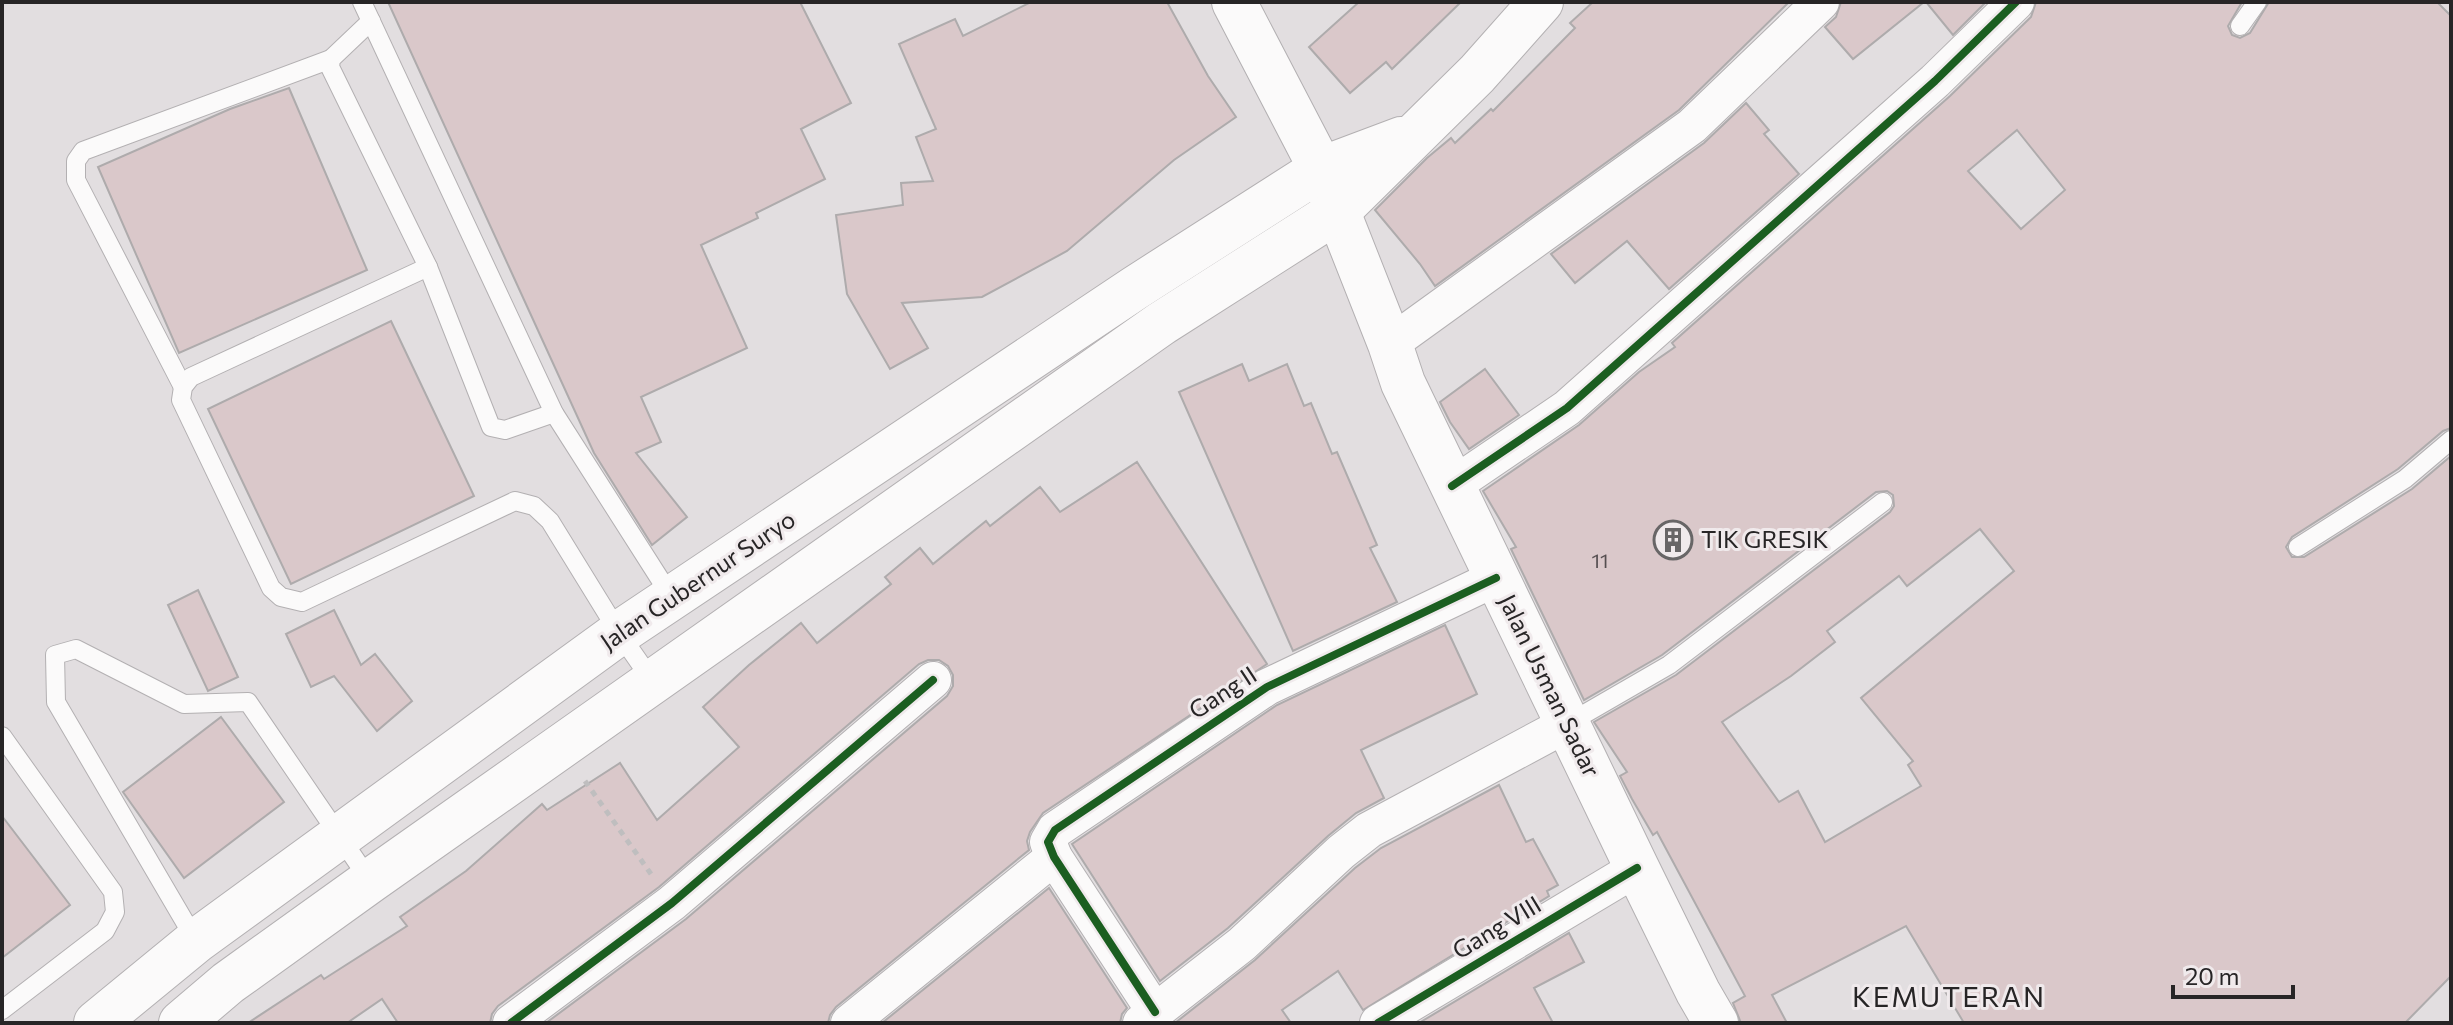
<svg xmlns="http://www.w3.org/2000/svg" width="2453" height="1025" font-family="Commissioner,sans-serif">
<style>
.building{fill:#dac8ca;stroke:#aeabac;stroke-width:2;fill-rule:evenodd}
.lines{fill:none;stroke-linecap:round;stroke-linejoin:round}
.lane-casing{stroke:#b3b0b2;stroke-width:20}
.street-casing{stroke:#b3b0b2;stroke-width:38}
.secondary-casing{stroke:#b3b0b2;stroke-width:46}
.highway-casing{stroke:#b3b0b2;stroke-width:46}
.path{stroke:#bfbebf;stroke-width:5;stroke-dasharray:6 6;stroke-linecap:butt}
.lane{stroke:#fbfafa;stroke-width:18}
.street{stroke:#fbfafa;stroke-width:36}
.secondary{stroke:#fbfafa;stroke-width:44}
.highway{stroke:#fbfafa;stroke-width:44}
.cycleway-casing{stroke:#f0eaec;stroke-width:13}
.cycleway{stroke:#1b5e20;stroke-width:8}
.labels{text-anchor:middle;stroke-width:6;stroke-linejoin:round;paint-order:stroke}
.number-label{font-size:20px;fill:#554e50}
.poi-label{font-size:24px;fill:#272526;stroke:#f0eaec;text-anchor:start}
.street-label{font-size:24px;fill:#272526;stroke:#f0eaec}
.quarter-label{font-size:28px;letter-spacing:2px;fill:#272526;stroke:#f0eaec}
</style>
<rect width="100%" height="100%" fill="#e2dee0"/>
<g class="building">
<path d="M 388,2 L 800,2 L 851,103 L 801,129 L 825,179 L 756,213 L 758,218 L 701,245 L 747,348 L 641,397 L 661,442 L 636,453 L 687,517 L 652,545 L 594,453 Z"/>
<path d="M 1031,2 L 1167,2 L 1208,76 L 1236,117 L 1174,160 L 1067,251 L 982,297 L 902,303 L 928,348 L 890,369 L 847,294 L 836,215 L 903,205 L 901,183 L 933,181 L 916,137 L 936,129 L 899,44 L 955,19 L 963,36 Z"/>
<path d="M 1359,2 L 1461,2 L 1392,69 L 1386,62 L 1350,93 L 1309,47 Z"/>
<path d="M 1593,2 L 1789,2 L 1679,110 L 1435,286 L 1420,264 L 1375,210 L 1427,158 L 1451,138 L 1455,143 L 1491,109 L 1493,111 L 1575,28 L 1570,23 Z"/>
<path d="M 1841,2 L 1924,2 L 1853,59 L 1825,27 L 1836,17 Z"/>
<path d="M 1926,2 L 1986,2 L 1953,35 Z"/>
<path d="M 2036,2 L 2242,2 L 2228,26 L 2232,35 L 2240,38 L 2250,33 L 2269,2 L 2437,2 L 2451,16 L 2451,428 L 2443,431 L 2398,469 L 2292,537 L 2286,547 L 2292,557 L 2304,557 L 2412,489 L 2451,456 L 2451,976 L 2405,1023 L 1964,1023 L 1906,926 L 1772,995 L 1787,1023 L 1741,1023 L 1733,1003 L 1745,996 L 1657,832 L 1653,835 L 1632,799 L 1620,776 L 1627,772 L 1594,722 L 1676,675 L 1890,512 L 1894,506 L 1893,495 L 1887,491 L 1876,492 L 1662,655 L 1584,700 L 1511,549 L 1516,547 L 1483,491 L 1579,425 L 1639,372 L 1675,347 L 1672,343 L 1950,96 L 2031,17 ZM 2017,130 L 2065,190 L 2021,229 L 1968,171 ZM 1980,529 L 2014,571 L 1861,698 L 1913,761 L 1908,765 L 1921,786 L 1825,842 L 1798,791 L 1779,802 L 1722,722 L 1791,676 L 1835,642 L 1827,631 L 1899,576 L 1907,586 Z"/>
<path d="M 289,88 L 367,270 L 179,353 L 98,167 L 230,109 Z"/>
<path d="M 1746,103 L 1769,130 L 1764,134 L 1799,174 L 1669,289 L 1627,241 L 1575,283 L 1551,254 L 1704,143 Z"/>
<path d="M 391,321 L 474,496 L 291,584 L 208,409 Z"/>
<path d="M 1242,364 L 1249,381 L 1287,364 L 1304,406 L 1311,403 L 1332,454 L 1337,452 L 1377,545 L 1370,548 L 1397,602 L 1293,651 L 1179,392 Z"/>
<path d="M 1485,369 L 1519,415 L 1469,449 L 1450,422 L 1440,402 Z"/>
<path d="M 1137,462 L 1267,664 L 1043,813 L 1030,832 L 1027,841 L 1029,850 L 836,1007 L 830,1015 L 828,1023 L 546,1023 L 686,919 L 947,696 L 953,686 L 953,675 L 948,666 L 939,660 L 928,660 L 919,664 L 659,887 L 498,1006 L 492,1014 L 490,1023 L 398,1023 L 382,999 L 347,1023 L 248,1023 L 321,975 L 324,979 L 407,926 L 400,917 L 466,871 L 542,804 L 547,810 L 620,763 L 657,820 L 739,747 L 703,707 L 749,665 L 801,623 L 817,643 L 891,584 L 885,577 L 920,548 L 933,564 L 986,521 L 990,526 L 1040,487 L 1060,512 Z"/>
<path d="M 198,590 L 238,677 L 208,691 L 168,605 Z"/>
<path d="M 334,610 L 361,665 L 375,654 L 412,701 L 377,731 L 334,676 L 311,687 L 286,634 Z"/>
<path d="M 1445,625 L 1477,694 L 1361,750 L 1384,798 L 1356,813 L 1328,836 L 1228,928 L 1160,981 L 1072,844 L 1277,705 Z"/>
<path d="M 221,717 L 284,802 L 184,878 L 123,792 Z"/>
<path d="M 1499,785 L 1526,842 L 1533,839 L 1558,885 L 1547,891 L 1549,896 L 1363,1010 L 1338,971 L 1282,1010 L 1291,1023 L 1175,1023 L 1255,960 L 1355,868 L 1381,848 Z"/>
<path d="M 2,816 L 70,905 L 2,958 Z"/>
<path d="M 1049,888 L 1127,1008 L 1122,1014 L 1120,1023 L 882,1023 Z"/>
<path d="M 1569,933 L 1584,962 L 1534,988 L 1553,1023 L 1419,1023 Z"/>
</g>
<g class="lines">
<defs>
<g id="lane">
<path d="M 362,2 L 554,413 L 672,598"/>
<path d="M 371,21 L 331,59 L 330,67 L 428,267 L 191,377 L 183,387 L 181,400 L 271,588 L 281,597 L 302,602 L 515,501 L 534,506 L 550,521 L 619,633 L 653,682"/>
<path d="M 2240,26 L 2257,2"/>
<path d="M 428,267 L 491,427 L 505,430 L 554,413"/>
<path d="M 183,387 L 76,180 L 76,161 L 83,151 L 331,59"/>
<path d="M 2298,547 L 2405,479 L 2451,440"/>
<path d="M 1567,724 L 1669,665 L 1883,502"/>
<path d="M 2,736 L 113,892 L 115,912 L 105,931 L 2,1010"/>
<path d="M 196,941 L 56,702 L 55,655 L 76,649 L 184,704 L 248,702 L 370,881"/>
</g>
<g id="street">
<path d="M 1390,344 L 1692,126 L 1821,2"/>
<path d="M 1452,486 L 1567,408 L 1935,81 L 2016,2"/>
<path d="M 1155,1012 L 1054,857 L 1048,842 L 1055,830 L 1267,687 L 1496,578"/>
<path d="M 511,1023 L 672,903 L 933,680"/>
<path d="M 849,1023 L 1054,857"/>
<path d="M 1141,1023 L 1242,944 L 1341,852 L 1369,830 L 1567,724"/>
<path d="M 1378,1023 L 1637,868"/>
</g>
<g id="secondary">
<path d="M 1234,2 L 1321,169 L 1401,139"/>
<path d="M 1339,210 L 1477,74 L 1541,2"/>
</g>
<g id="highway">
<path d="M 96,1023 L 196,941 L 619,633 L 1135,288 L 1321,169 L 1390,344 L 1403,383 L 1637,868 L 1698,992 L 1716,1023"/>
<path d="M 181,1023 L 228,983 L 370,881 L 1162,323 L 1339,210"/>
</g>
</defs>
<use href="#lane" class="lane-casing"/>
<use href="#street" class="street-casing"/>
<use href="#secondary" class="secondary-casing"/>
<use href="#highway" class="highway-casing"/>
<path class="path" d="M 585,781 L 651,874"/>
<use href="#lane" class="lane"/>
<use href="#street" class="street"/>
<use href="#secondary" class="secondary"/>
<use href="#highway" class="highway"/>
<defs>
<g id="cycleway">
<path d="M 1452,486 L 1567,408 L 1935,81 L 2016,2"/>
<path d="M 1155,1012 L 1054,857 L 1048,842 L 1055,830 L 1267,687 L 1496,578"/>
<path d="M 511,1023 L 672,903 L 933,680"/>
<path d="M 1378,1023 L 1637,868"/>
</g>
</defs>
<use href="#cycleway" class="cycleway-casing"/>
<use href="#cycleway" class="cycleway"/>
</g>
<defs>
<symbol id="building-ring" viewBox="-11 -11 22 22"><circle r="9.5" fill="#f0eaec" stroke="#686667" stroke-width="1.5"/><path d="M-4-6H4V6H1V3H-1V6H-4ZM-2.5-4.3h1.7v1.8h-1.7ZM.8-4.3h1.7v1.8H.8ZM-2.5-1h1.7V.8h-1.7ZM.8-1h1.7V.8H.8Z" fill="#686667"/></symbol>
</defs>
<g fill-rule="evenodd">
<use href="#building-ring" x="1651" y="518" width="44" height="44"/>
</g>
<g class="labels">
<g class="number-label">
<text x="1600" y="568">11</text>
</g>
<g class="poi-label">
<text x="1701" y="548">TIK GRESIK</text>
</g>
<g class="street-label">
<text transform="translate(698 581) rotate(-34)" y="8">Jalan Gubernur Suryo</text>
<text transform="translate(1549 686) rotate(64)" y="8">Jalan Usman Sadar</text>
<text transform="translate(1223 693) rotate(-33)" y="8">Gang II</text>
<text transform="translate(1497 928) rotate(-31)" y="8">Gang VIII</text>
</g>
<g class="quarter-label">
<text x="1949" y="1007">KEMUTERAN</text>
</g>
</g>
<rect width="2453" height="1025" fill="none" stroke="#272526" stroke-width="8"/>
<path d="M2173 985v12h120v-12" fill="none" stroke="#272526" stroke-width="4"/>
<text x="2185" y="985" font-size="24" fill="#272526" stroke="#f0eaec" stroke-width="6" paint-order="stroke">20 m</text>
</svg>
